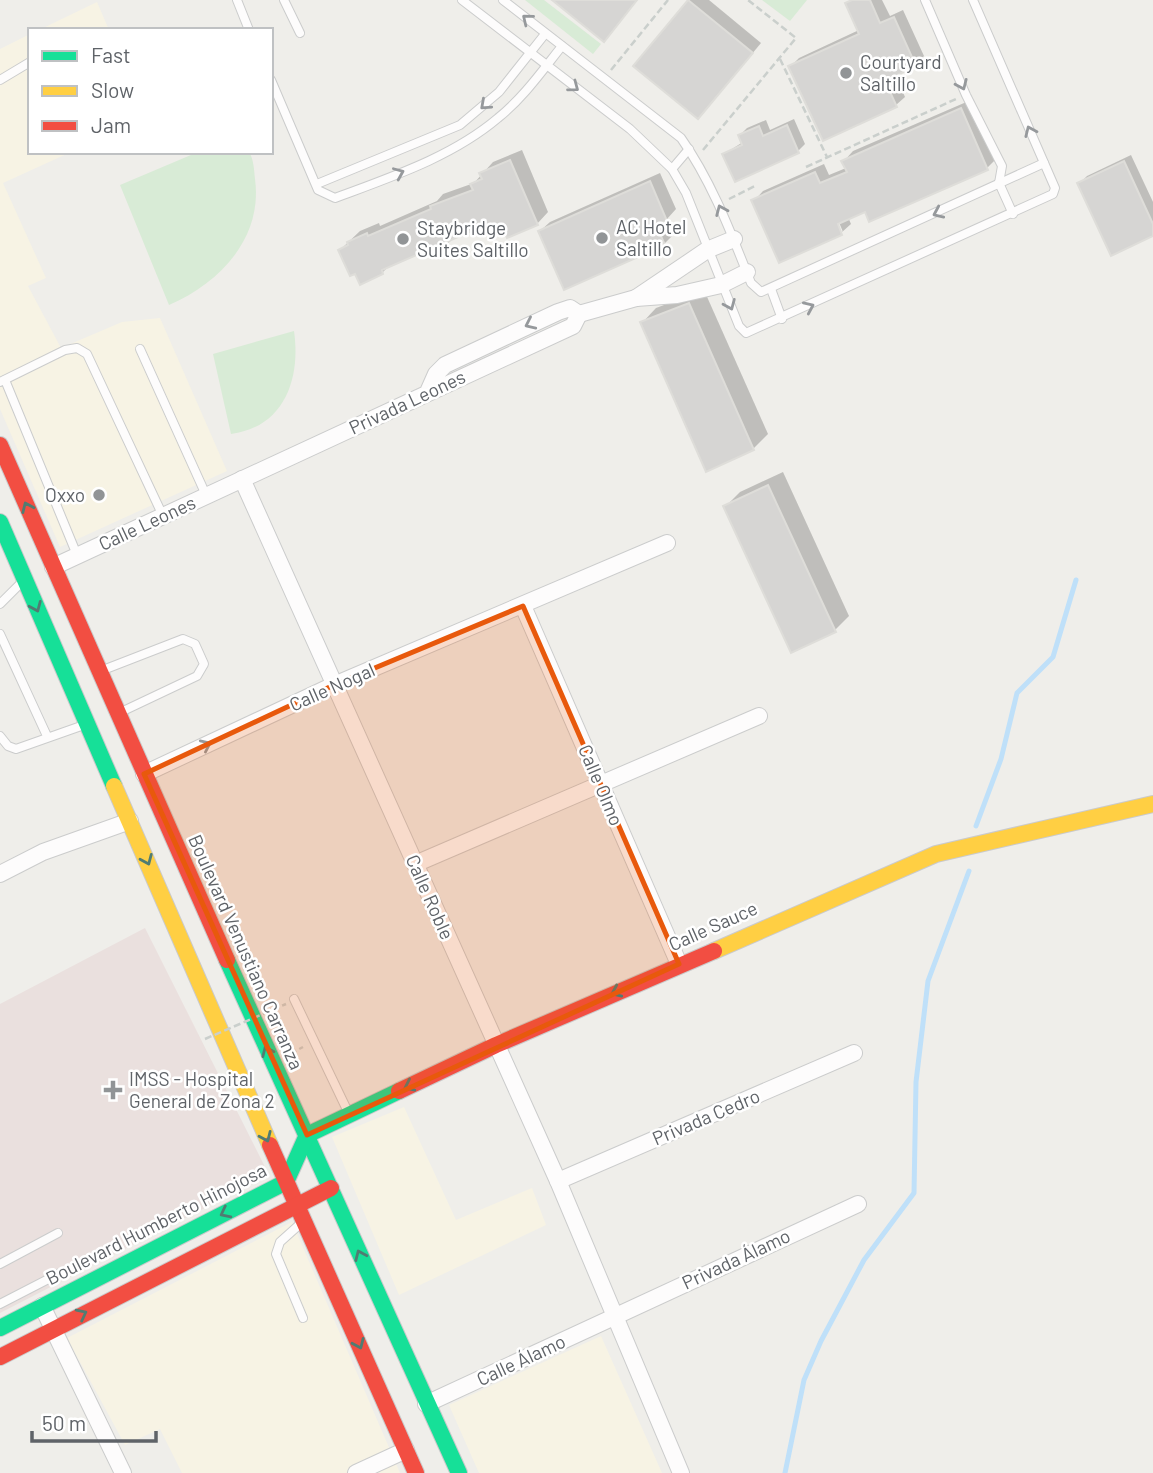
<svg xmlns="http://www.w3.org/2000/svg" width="1153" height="1473" font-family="Barlow,sans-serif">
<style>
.commercial{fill:#f7f3e4}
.medical{fill:#eae0de}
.green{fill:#d8ebd6}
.shadow{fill:#0003;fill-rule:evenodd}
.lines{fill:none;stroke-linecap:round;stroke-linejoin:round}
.stream{stroke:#bfe0f9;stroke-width:5}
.building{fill:#d6d5d3;stroke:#deddd9;stroke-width:2}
.lane-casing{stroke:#cbcccc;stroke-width:10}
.street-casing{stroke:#cbcccc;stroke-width:18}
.fast-casing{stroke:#cacacb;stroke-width:18}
.slow-casing{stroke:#cacacb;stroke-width:18}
.jam-casing{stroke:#cacacb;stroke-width:18}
.path{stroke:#cacfcc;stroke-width:2.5;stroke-dasharray:7 3.5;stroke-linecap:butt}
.lane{stroke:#fdfcfc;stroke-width:8}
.street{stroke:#fdfcfc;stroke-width:16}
.fast{stroke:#16e098;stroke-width:16}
.slow{stroke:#ffcf43;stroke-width:16}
.jam{stroke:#f24e42;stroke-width:16}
.path-bridge{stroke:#cacfcc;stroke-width:2.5;stroke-dasharray:7 3.5;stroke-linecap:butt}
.oneway{stroke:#96999c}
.oneway2{stroke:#507c72}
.marked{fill:#e8590c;fill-opacity:0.2;stroke:#e8590c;stroke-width:5;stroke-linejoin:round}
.poi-dot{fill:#919496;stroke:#fff;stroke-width:2.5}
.labels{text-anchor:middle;stroke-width:5;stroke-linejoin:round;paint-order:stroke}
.poi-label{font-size:19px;fill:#5f6368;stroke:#fff;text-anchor:start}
.street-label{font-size:19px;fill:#5f6368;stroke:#fff}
</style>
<rect width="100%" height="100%" fill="#efeeea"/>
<g class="commercial">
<path d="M 97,2 L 109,30 L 39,30 Z"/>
<path d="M 30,34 L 30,152 L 71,152 L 3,183 L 46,278 L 28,286 L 61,348 L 122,322 L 160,318 L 227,471 L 60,547 L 0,409 L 0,49 Z"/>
<path d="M 404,1107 L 456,1220 L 532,1188 L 546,1225 L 399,1295 L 332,1137 Z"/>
<path d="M 292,1222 L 400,1473 L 182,1473 L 160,1429 L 125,1445 L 67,1338 Z"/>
<path d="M 601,1336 L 662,1473 L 479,1473 L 449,1405 Z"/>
</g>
<path class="medical" d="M 145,928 L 269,1175 L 0,1313 L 0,1004 Z"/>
<g class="green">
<path d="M 525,0 L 544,0 L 601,44 L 593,54 Z"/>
<path d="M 762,0 L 807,0 L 790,21 Z"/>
<path d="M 198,152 L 249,152 C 254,160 254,170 255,179 C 263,238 220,283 169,305 L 120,185 Z"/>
<path d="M 294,331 C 301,379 284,427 231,434 L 213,354 Z"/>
</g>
<g class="shadow">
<path d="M 690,0 L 709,0 L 761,43 L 708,107 L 636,65 Z"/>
<path d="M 851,0 L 882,0 L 890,16 L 903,10 L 924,56 L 915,65 L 895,74 L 905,97 L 896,105 L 790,67 L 799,58 L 859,30 L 847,4 Z"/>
<path d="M 971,100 L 996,159 L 987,168 L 848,217 L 851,224 L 841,233 L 754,201 L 763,191 L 824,164 L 829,175 L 846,168 L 844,161 L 853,151 ZM 836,215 L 843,232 L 839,232 Z"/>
<path d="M 794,119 L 805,144 L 798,151 L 724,154 L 743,142 L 740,135 L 747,128 L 766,120 L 770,130 Z"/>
<path d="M 522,150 L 548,212 L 537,224 L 504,227 L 488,222 L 456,236 L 443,248 L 429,248 L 390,265 L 382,273 L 356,271 L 340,250 L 360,231 L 379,223 L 380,226 L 437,201 L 443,194 L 474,183 L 493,162 Z"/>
<path d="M 1131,155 L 1153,202 L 1153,234 L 1080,183 L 1087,176 Z"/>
<path d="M 660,173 L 676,209 L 667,219 L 674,234 L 664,244 L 540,231 L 550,222 Z"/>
<path d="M 704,290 L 768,434 L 753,449 L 707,470 L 642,323 L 656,308 Z"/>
<path d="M 783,472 L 849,616 L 835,630 L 725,507 L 740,492 Z"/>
</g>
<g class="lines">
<g class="stream">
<path d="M 976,826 L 1001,759 L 1017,693 L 1053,657 L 1076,580"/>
<path d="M 785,1473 L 804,1380 L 821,1341 L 864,1260 L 914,1193 L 916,1082 L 928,981 L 969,871"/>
</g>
</g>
<g class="building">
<path d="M 552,0 L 637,0 L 604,42 Z"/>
<path d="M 688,0 L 753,53 L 698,119 L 633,66 Z"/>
<path d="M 852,0 L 870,0 L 880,23 L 894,17 L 916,66 L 885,81 L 897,107 L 823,141 L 788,66 L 859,34 L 845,3 Z"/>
<path d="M 961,108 L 988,170 L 869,222 L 865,212 L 838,224 L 842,235 L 779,263 L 751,200 L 815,172 L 820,183 L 847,172 L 841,161 Z"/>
<path d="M 787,125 L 799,153 L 735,182 L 722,154 L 742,145 L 738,135 L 759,126 L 763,136 Z"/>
<path d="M 510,160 L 538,225 L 507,238 L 503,229 L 491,234 L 487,224 L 442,244 L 444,250 L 430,256 L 428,250 L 382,270 L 383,274 L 360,285 L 355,274 L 350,276 L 338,250 L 348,245 L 347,242 L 367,233 L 368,236 L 431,209 L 430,206 L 473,190 L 470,184 L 482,179 L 479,173 Z"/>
<path d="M 1124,161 L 1153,224 L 1153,236 L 1111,256 L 1077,183 Z"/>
<path d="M 650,181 L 667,221 L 656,225 L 665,245 L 564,290 L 538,231 Z"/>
<path d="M 689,303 L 754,450 L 706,472 L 640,322 Z"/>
<path d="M 768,485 L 836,632 L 791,653 L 723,506 Z"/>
</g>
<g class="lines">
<defs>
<g id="lane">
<path d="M 237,0 L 249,30"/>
<path d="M 284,0 L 300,33"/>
<path d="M 462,0 L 630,129 L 672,169 L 686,193 L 739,326 L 746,333 L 1053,194 L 1055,188 L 973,0"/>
<path d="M 503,0 L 681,138 C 712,182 731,233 751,283 L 761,292 L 1044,163"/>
<path d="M 925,0 L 966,95 L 1002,166 L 999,183"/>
<path d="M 0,80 L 30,62"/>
<path d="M 271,80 L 318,190 L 335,198 C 391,177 452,157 498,118 C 523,98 542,71 562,46"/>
<path d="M 672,169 L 689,149"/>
<path d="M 999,183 L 1013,214"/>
<path d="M 317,184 L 460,125 L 499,92 L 545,34"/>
<path d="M 771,289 L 782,319"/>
<path d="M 140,349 L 206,495"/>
<path d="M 5,380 L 77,555"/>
<path d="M 0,382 L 65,350 L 77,348 L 87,354 L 163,516"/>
<path d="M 0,604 L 20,584"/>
<path d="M 0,634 L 47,736"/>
<path d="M 103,670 L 183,639 L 195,644 L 204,664 L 197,676 L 121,712"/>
<path d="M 0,736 L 8,746 L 16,749 L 84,725"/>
<path d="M 294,999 L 349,1114"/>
<path d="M 299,1225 L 280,1242 L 276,1254 L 303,1318"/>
<path d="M 0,1264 L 58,1233"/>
<path d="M 0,1304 L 62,1272"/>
</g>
<g id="street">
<path d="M 636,298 L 707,250 L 734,239"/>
<path d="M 579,314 L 636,298 L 677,295 L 721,285 L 747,272"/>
<path d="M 242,479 L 558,1181 L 681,1473"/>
<path d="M 53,567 L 573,326 L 579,314 L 570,308 L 558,312 L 445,365 L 436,374 L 428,392"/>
<path d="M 523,606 L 679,964"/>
<path d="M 144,774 L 334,685 L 667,543"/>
<path d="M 415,864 L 759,716"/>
<path d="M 0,874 L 43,852 L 130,821"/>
<path d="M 558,1181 L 854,1053"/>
<path d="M 42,1306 L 123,1473"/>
<path d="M 426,1404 L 858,1204"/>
<path d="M 356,1473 L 406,1450"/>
</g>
<g id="fast">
<path d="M 0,522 L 114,786"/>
<path d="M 227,960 L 459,1473"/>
<path d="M 0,1328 L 286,1182 L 307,1135 L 399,1091"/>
</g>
<g id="slow">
<path d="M 114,786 L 270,1145"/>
<path d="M 714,951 L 936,854 L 1153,804"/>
</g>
<g id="jam">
<path d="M 0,445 L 227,960"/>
<path d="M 399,1091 L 496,1045 L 714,951"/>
<path d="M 270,1145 L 416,1473"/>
<path d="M 0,1357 L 331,1188"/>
</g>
</defs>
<use href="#lane" class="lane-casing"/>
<use href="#street" class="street-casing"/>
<use href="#fast" class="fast-casing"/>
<use href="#slow" class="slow-casing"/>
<use href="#jam" class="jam-casing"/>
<g class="path">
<path d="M 780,59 L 827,157"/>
<path d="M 611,70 L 668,0"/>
<path d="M 703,150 L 796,38 L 748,0"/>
<path d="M 806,167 L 956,99"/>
<path d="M 729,199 L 757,185"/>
<path d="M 290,1054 L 303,1047"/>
</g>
<use href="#lane" class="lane"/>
<use href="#street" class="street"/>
<use href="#fast" class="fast"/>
<use href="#slow" class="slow"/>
<use href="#jam" class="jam"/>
<path class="path-bridge" d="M 205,1039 L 286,1004"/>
</g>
<defs><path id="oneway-chevron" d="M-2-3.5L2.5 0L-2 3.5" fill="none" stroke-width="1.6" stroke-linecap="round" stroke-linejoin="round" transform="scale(1.75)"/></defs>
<g class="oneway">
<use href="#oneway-chevron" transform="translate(527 19) rotate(-141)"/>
<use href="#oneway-chevron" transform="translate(962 85) rotate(66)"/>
<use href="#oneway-chevron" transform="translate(574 87) rotate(37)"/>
<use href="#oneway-chevron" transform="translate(485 105) rotate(138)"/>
<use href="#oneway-chevron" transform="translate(1030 131) rotate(-114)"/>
<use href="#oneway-chevron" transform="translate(399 173) rotate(-23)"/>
<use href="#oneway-chevron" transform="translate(721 210) rotate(-113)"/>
<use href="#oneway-chevron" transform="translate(938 213) rotate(156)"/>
<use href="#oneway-chevron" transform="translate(730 305) rotate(67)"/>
<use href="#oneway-chevron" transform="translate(809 307) rotate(-24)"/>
<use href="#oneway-chevron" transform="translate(530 324) rotate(155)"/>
<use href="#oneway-chevron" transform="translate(206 745) rotate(-25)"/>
</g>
<g class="oneway2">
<use href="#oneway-chevron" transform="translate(27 507) rotate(-114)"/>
<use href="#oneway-chevron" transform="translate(36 607) rotate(67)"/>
<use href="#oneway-chevron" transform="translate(147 860) rotate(67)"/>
<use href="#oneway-chevron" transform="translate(616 992) rotate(156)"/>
<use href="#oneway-chevron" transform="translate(267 1051) rotate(-114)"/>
<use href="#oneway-chevron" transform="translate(409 1086) rotate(155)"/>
<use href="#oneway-chevron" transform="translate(266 1137) rotate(66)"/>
<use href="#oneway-chevron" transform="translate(225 1213) rotate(153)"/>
<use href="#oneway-chevron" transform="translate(360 1255) rotate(-114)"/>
<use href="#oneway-chevron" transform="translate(82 1314) rotate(-27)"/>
<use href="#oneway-chevron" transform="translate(359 1344) rotate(66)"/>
</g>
<path class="marked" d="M 523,606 L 679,964 L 307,1135 L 144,774 L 334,685 Z"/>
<g class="poi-dot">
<circle cx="846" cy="73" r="7"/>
<circle cx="602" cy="238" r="7"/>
<circle cx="403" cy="239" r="7"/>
<circle cx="99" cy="495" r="7"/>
<path d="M109.5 1079.5h7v7h7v7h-7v7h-7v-7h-7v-7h7z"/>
</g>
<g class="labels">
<g class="poi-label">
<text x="860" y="69">Courtyard<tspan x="860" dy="22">Saltillo</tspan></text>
<text x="616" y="234">AC Hotel<tspan x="616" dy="22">Saltillo</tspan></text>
<text x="417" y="235">Staybridge<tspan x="417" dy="22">Suites Saltillo</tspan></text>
<text x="85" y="502" text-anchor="end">Oxxo</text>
<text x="129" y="1086">IMSS - Hospital<tspan x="129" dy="22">General de Zona 2</tspan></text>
</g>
<g class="street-label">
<text transform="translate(407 402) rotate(-25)" y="7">Privada Leones</text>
<text transform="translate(147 523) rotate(-25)" y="7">Calle Leones</text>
<text transform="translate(332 687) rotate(-24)" y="7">Calle Nogal</text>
<text transform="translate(601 785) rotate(67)" y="7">Calle Olmo</text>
<text transform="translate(430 897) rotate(66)" y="7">Calle Roble</text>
<text transform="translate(713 926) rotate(-24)" y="7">Calle Sauce</text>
<text transform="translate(246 952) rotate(66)" y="7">Boulevard Venustiano Carranza</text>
<text transform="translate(706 1117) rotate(-23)" y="7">Privada Cedro</text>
<text transform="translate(156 1224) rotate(-27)" y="7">Boulevard Humberto Hinojosa</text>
<text transform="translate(736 1259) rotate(-25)" y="7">Privada Álamo</text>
<text transform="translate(521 1360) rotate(-25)" y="7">Calle Álamo</text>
</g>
</g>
<rect x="28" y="28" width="245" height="126" fill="#ffffff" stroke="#bfc1c3" stroke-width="2"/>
<rect x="42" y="51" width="35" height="10" fill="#16e098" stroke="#bfc1c3" stroke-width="2"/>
<text x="91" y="63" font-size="21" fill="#5f6368">Fast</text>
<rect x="42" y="86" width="35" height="10" fill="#ffcf43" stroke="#bfc1c3" stroke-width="2"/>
<text x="91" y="98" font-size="21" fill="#5f6368">Slow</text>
<rect x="42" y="121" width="35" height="10" fill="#f24e42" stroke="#bfc1c3" stroke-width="2"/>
<text x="91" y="133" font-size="21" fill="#5f6368">Jam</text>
<path d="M32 1431v10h124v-10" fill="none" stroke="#5f6368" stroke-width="3.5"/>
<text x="42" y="1431" font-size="21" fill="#5f6368" stroke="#ffffff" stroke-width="5" paint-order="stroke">50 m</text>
</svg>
